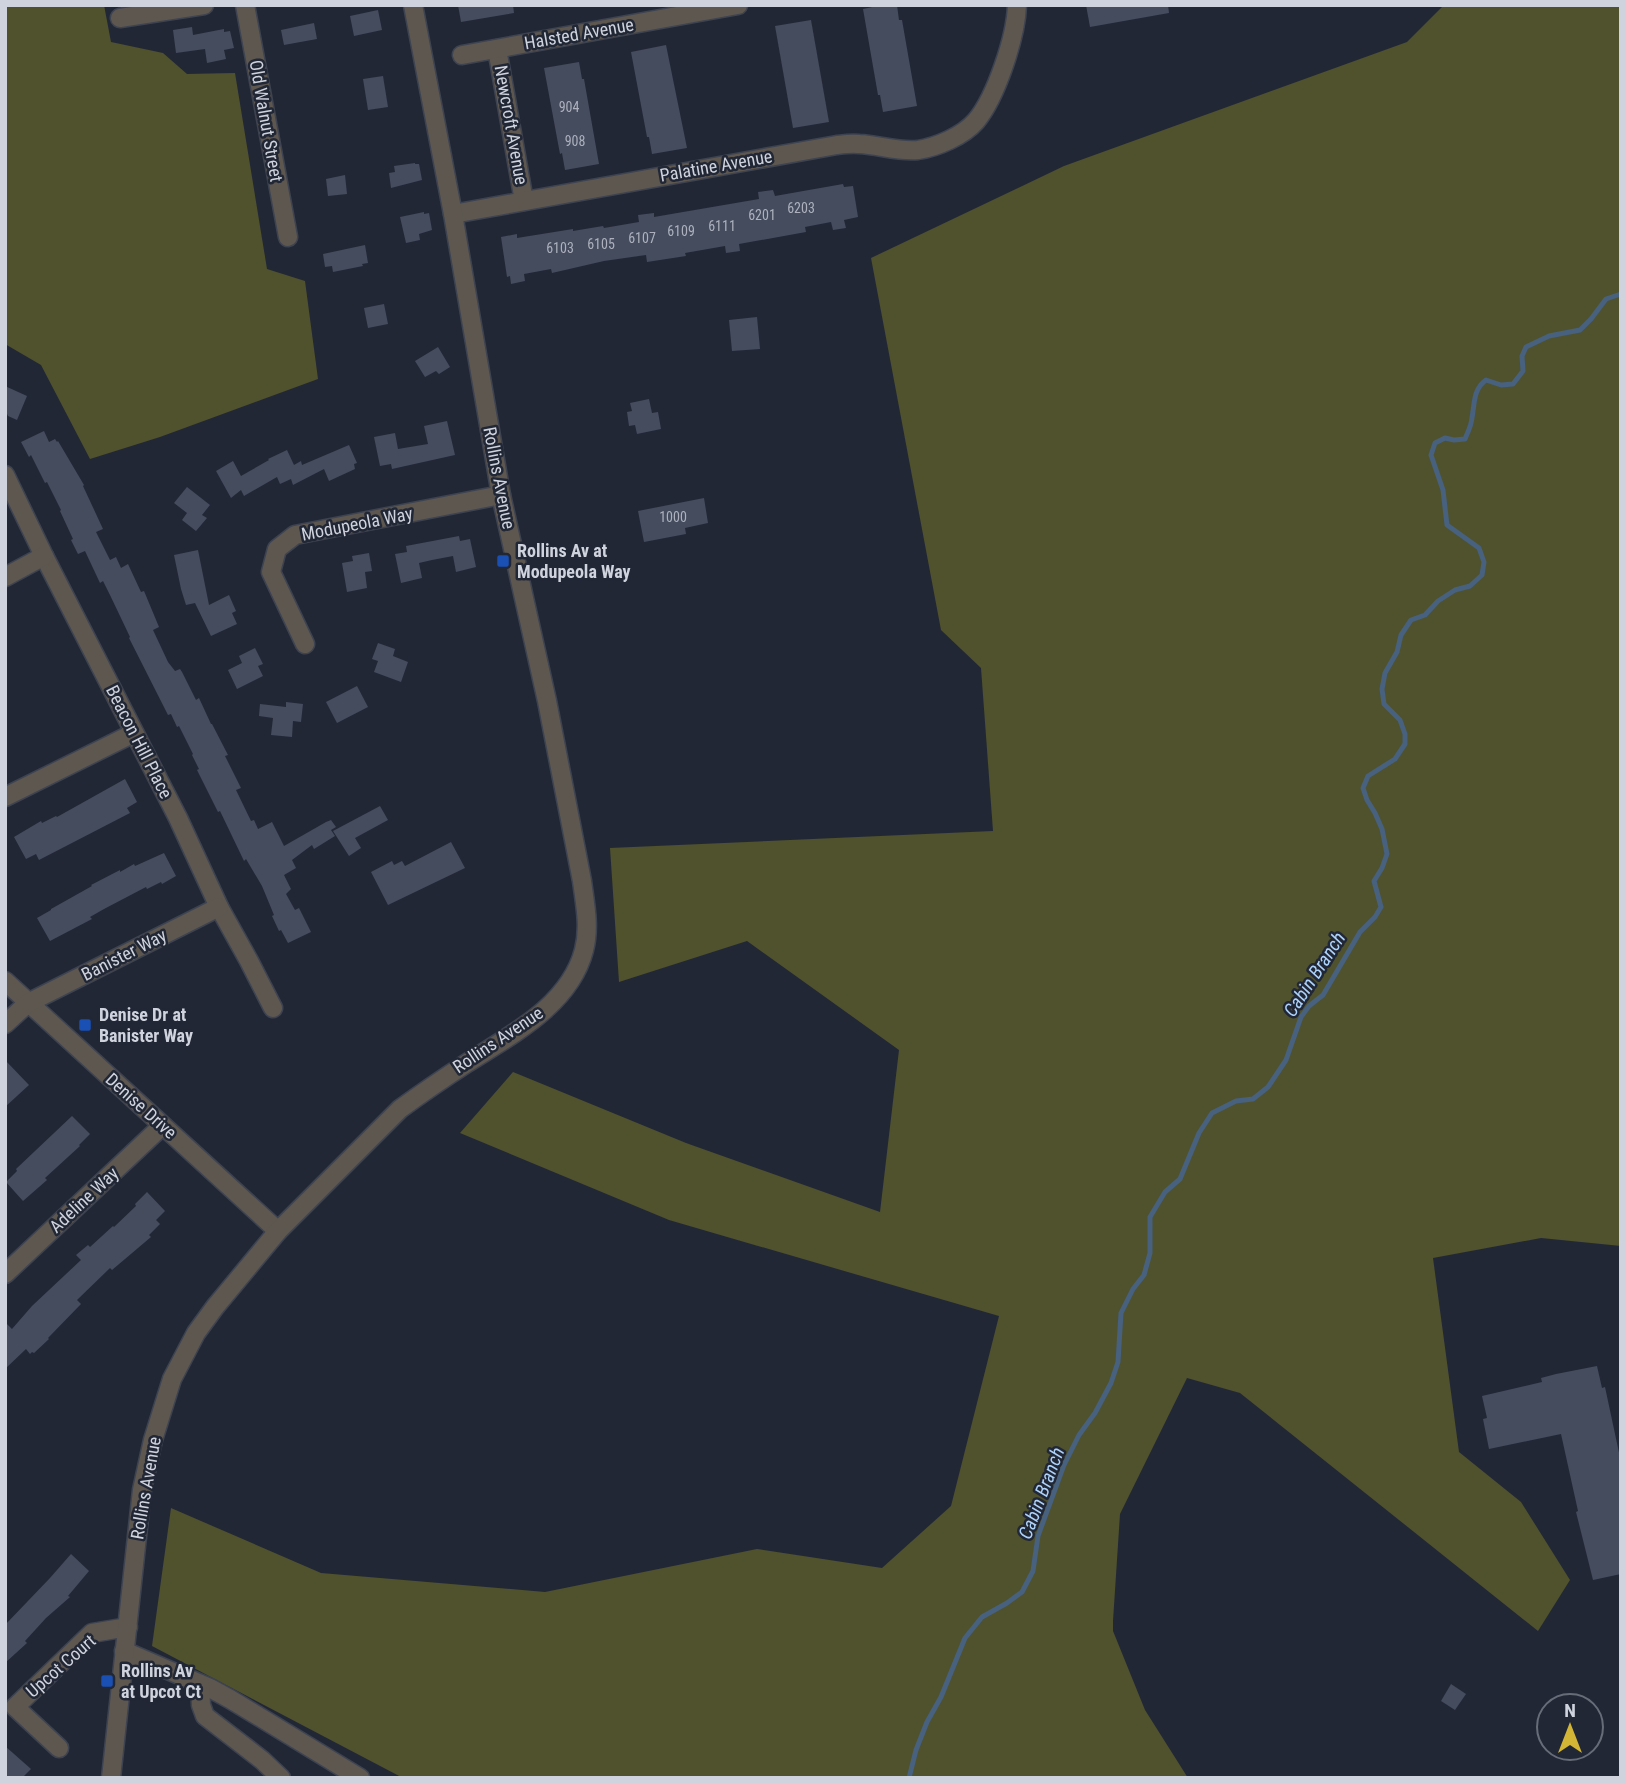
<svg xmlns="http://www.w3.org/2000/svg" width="1626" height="1783" font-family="'Roboto Condensed',sans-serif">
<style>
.forest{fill:#4f522d}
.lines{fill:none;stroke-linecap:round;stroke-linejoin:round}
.stream{stroke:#47617e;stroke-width:5}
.building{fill:#454c5d}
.minor-casing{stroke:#3e4351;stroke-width:21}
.minor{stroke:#5d5750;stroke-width:18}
.transit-dot{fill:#1a4fb4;stroke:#222736;stroke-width:2.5}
.labels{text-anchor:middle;stroke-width:5;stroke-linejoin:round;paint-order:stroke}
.number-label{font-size:14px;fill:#acb1bd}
.street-label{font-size:18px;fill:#cfd3dd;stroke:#222736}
.poi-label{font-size:18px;font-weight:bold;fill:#cfd3dd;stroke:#222736;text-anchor:start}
.water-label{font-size:19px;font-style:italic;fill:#add2fa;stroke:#222736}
</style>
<rect width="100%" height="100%" fill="#222736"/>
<g class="forest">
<path d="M 5,5 L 104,5 L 111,42 L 163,53 L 187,74 L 235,73 L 267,269 L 305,281 L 318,379 L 160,437 L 90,459 L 41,365 L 5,344 Z"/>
<path d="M 1444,5 L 1621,5 L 1621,1246 L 1541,1238 L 1433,1258 L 1459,1452 L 1521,1502 L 1570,1580 L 1538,1631 L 1240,1393 L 1187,1378 L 1120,1514 L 1113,1621 L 1113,1631 L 1145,1710 L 1188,1778 L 403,1778 L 152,1646 L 171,1508 L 321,1573 L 545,1592 L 757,1549 L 882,1568 L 951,1506 L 999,1316 L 669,1220 L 460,1133 L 513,1072 L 686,1143 L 880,1212 L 899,1050 L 747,941 L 619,982 L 610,848 L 993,831 L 981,668 L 941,630 L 871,258 L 1064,166 L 1407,42 Z"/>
</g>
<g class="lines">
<path class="stream" d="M 909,1778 L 916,1750 L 927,1722 L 941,1697 L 965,1638 L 982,1617 L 1007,1603 L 1022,1592 L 1033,1571 L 1038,1536 L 1064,1465 L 1079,1435 L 1095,1413 L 1111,1383 L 1118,1362 L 1121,1313 L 1133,1289 L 1144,1275 L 1150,1253 L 1150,1217 L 1165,1192 L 1180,1179 L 1199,1133 L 1212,1113 L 1236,1101 L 1253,1099 L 1268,1087 L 1286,1060 L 1301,1017 L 1309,1006 L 1323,995 L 1360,932 L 1375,917 L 1381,907 L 1374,881 L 1382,868 L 1387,854 L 1382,829 L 1375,813 L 1367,800 L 1363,788 L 1368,776 L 1395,759 L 1405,744 L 1405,734 L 1400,720 L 1384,704 L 1382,689 L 1385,673 L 1397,652 L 1401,635 L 1411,620 L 1425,615 L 1438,601 L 1455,590 L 1470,586 L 1482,575 L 1484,562 L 1479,548 L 1447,525 L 1443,490 L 1431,455 L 1435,443 L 1445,438 L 1454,440 L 1465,439 C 1467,434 1470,428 1471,423 C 1475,406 1472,390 1486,380 L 1501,385 L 1513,384 L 1523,371 L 1522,356 L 1526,347 L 1549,336 L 1580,330 L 1591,319 L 1606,299 L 1621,294"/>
</g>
<g class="building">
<path d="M 458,5 L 513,5 L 514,13 L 461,22 Z"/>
<path d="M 882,5 L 897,5 L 899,20 L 902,20 L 917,106 L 883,112 L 880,95 L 878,95 L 863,9 Z"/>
<path d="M 1086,5 L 1168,5 L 1169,13 L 1090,27 Z"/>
<path d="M 378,10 L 382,30 L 354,36 L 350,16 Z"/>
<path d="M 811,20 L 829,122 L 793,128 L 775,26 Z"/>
<path d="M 314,23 L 317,39 L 284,45 L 281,30 Z"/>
<path d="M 192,27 L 193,35 L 224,29 L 224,32 L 230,31 L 234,48 L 224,50 L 226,59 L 207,63 L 205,49 L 176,53 L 173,30 Z"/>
<path d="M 666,45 L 687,148 L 652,154 L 649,137 L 647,137 L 631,52 Z"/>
<path d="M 579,62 L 582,79 L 584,79 L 599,164 L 565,170 L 562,153 L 560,154 L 544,68 Z"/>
<path d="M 383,76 L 388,107 L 368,110 L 363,79 Z"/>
<path d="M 415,163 L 415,164 L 419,164 L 422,180 L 391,188 L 389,173 L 395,172 L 394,166 Z"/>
<path d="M 345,175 L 347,194 L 328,196 L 326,179 Z"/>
<path d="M 843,184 L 844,187 L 853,186 L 858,217 L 844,220 L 846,228 L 833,230 L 831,222 L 805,227 L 806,232 L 739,244 L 740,251 L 726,253 L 725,246 L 685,253 L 686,256 L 647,262 L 646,255 L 604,261 L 552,273 L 551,269 L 524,274 L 525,281 L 511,284 L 510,276 L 507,277 L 501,237 L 517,234 L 517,238 L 573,229 L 573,231 L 603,226 L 604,228 L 639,222 L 638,215 L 654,213 L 654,217 L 759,199 L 758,192 L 773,190 L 775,196 Z"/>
<path d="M 424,212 L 424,214 L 429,213 L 432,230 L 419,234 L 420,240 L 406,243 L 400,217 Z"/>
<path d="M 365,245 L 368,263 L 362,264 L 363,266 L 333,272 L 332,266 L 325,267 L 323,254 Z"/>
<path d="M 384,304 L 388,324 L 368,328 L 364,308 Z"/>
<path d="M 757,317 L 760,349 L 732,351 L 729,320 Z"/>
<path d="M 438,347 L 450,367 L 439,374 L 436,371 L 425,377 L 415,361 Z"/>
<path d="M 5,386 L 27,396 L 17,420 L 8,416 L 5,410 Z"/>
<path d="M 649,399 L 652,413 L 658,412 L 661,429 L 637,434 L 635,425 L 629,426 L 627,412 L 632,411 L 630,403 Z"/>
<path d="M 447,421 L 455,455 L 392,469 L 391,464 L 380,466 L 374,437 L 395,433 L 398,449 L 428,444 L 424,426 Z"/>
<path d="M 44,431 L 49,442 L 55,439 L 57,442 L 58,441 L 84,485 L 83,486 L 103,529 L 96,532 L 110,560 L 116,557 L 121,568 L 128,564 L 141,592 L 144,591 L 159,627 L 153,630 L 168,662 L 175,671 L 180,669 L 182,672 L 196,700 L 199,698 L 211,724 L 212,724 L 228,755 L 225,756 L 241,788 L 236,790 L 251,821 L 254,820 L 258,829 L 272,822 L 284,846 L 326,822 L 331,820 L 336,827 L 331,830 L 335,836 L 314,849 L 312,845 L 292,860 L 296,868 L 284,875 L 291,889 L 286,894 L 295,910 L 299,908 L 311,932 L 288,943 L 281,930 L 279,931 L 272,916 L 274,915 L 262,886 L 246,859 L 244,861 L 220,811 L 218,812 L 197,770 L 199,769 L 192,755 L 193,754 L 179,726 L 177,727 L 171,714 L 168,715 L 129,638 L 130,637 L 110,595 L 103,581 L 100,583 L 85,551 L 78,554 L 71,540 L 73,539 L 60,511 L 61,510 L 47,482 L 45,483 L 31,455 L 29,457 L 21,442 Z"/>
<path d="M 349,445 L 357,463 L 354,464 L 355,469 L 329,481 L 324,469 L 293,485 L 291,479 L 280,484 L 277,477 L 244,496 L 241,490 L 231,498 L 216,471 L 233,461 L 241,476 L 269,460 L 268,459 L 287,450 L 294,465 L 301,461 L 302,465 Z"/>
<path d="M 187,487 L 210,505 L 202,515 L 207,518 L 196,531 L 182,520 L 187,513 L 174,503 Z"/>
<path d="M 704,498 L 708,523 L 685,528 L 686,534 L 644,542 L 638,511 Z"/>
<path d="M 459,536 L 460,541 L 470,539 L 476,567 L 456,572 L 453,556 L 432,560 L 419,563 L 422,578 L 401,583 L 395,554 L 407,552 L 406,546 Z"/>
<path d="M 198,550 L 209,605 L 229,595 L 236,611 L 232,613 L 237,624 L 211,636 L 195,603 L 186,605 L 181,589 L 174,555 Z"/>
<path d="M 369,553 L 372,571 L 365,572 L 367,588 L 347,592 L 342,563 L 353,561 L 352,556 Z"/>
<path d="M 378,643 L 395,649 L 393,656 L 408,662 L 401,682 L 374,672 L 378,661 L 372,659 Z"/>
<path d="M 255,648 L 263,664 L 258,666 L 263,676 L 237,689 L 228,670 L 242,663 L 239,656 Z"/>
<path d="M 357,686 L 368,707 L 337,723 L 326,702 Z"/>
<path d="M 286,702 L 303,704 L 301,722 L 293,721 L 292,737 L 271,735 L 273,718 L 259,716 L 260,704 L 286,707 Z"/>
<path d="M 125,779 L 137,802 L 127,808 L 130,813 L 39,860 L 36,854 L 26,859 L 14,837 L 41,821 L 42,823 L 56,816 L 57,817 Z"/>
<path d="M 380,806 L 388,820 L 355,838 L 361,848 L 349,856 L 333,831 Z"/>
<path d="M 451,842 L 465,868 L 388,905 L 371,872 L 392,861 L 394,865 L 402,861 L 405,866 Z"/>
<path d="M 164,853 L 176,876 L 162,884 L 161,882 L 147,889 L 146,887 L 104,909 L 90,917 L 92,919 L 50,941 L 37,918 L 51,910 L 51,909 L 92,886 L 91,885 L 120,870 L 120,872 L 134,864 L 135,866 Z"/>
<path d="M 5,1060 L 29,1085 L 5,1107 Z"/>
<path d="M 72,1116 L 90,1134 L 79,1145 L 80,1146 L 45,1178 L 47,1180 L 23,1201 L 6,1182 L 17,1171 L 16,1169 Z"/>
<path d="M 147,1192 L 165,1211 L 156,1220 L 160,1224 L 149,1235 L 151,1237 L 112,1270 L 110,1268 L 77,1300 L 81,1304 L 48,1338 L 49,1339 L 34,1353 L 32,1352 L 30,1354 L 26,1349 L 5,1369 L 5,1322 L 12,1329 L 32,1306 L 81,1260 L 76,1255 L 88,1245 L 90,1247 L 113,1226 L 114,1227 L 136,1206 L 135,1204 Z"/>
<path d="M 1597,1366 L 1602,1388 L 1605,1387 L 1621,1462 L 1621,1574 L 1593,1580 L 1576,1512 L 1578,1511 L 1561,1434 L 1489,1449 L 1483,1419 L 1487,1418 L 1482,1396 L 1542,1382 L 1541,1378 L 1556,1374 Z"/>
<path d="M 71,1554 L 89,1571 L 68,1596 L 70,1597 L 46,1618 L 25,1641 L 27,1643 L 5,1663 L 5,1625 L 50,1578 Z"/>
<path d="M 1451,1684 L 1466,1694 L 1455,1710 L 1441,1701 Z"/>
<path d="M 5,1746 L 31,1769 L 22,1778 L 5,1778 Z"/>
</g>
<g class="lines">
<defs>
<g id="minor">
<path d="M 245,5 L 288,237"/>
<path d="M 120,18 L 204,5"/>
<path d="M 497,49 L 524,201"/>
<path d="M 462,55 L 738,5"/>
<path d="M 453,214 L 837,145 C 845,144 852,143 859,144 C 879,145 898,152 918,150 C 937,147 963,136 976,121 C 996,97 1016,37 1017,5"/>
<path d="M 5,475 L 44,556 L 178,818 L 219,907 L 249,961 L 273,1008"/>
<path d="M 5,577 L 44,556"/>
<path d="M 305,644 L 271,572 L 277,549 L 295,535 L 501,495"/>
<path d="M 5,797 L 134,733"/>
<path d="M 5,981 L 278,1231"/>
<path d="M 5,1024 L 28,1003 L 219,907"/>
<path d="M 5,1274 L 162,1126"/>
<path d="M 124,1651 L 210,1688 L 230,1699 L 360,1778"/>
<path d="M 200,1684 L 201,1705 L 205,1716 L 262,1760 L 281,1778"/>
<path d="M 59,1748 L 15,1707 L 92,1633 L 128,1627"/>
<path d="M 111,1778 L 142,1490 L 153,1440 L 172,1379 L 196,1333 L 215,1307 L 278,1231 L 400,1109 C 422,1093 444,1078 467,1063 C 511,1035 570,1005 584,950 C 590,927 585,904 582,881 L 547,701 L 501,495 L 453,214 L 413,5"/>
</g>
</defs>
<use href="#minor" class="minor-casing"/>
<use href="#minor" class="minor"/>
</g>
<g class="transit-dot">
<rect x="496" y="554" width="14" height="14" rx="3.5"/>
<rect x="78" y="1018" width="14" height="14" rx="3.5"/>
<rect x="100" y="1674" width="14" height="14" rx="3.5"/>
</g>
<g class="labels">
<g class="number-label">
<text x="569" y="112">904</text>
<text x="575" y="146">908</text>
<text x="801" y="213">6203</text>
<text x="762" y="220">6201</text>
<text x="722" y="231">6111</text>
<text x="681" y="236">6109</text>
<text x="642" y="243">6107</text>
<text x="601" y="249">6105</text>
<text x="560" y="253">6103</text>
<text x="673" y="522">1000</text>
</g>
<g class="street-label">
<text transform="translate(579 34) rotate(-10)" y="6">Halsted Avenue</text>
<text transform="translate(266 121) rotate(80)" y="6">Old Walnut Street</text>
<text transform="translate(511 125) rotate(80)" y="6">Newcroft Avenue</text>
<text transform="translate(716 166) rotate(-10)" y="6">Palatine Avenue</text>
<text transform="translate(499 478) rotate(79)" y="6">Rollins Avenue</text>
<text transform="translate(357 524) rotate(-11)" y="6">Modupeola Way</text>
<text transform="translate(139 742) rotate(63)" y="6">Beacon Hill Place</text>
<text transform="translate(124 955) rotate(-27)" y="6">Banister Way</text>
<text transform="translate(498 1040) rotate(-34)" y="6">Rollins Avenue</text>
<text transform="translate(141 1106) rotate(42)" y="6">Denise Drive</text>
<text transform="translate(84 1200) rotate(-43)" y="6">Adeline Way</text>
<text transform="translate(146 1488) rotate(-80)" y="6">Rollins Avenue</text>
<text transform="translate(61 1666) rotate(-41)" y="6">Upcot Court</text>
</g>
<g class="poi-label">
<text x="517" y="557">Rollins Av at<tspan x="517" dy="21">Modupeola Way</tspan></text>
<text x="99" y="1021">Denise Dr at<tspan x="99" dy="21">Banister Way</tspan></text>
<text x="121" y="1677">Rollins Av<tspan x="121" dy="21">at Upcot Ct</tspan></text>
</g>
<g class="water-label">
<text transform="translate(1314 974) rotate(-57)" y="7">Cabin Branch</text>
<text transform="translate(1041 1493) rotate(-69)" y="7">Cabin Branch</text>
</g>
</g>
<rect width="1626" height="1783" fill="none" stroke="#cfd3dd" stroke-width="14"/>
<g transform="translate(1570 1727)"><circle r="33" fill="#222736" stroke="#676c79" stroke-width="2"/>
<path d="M0-5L12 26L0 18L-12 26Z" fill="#d3b635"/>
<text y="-10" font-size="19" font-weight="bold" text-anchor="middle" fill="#cfd3dd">N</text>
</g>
</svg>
